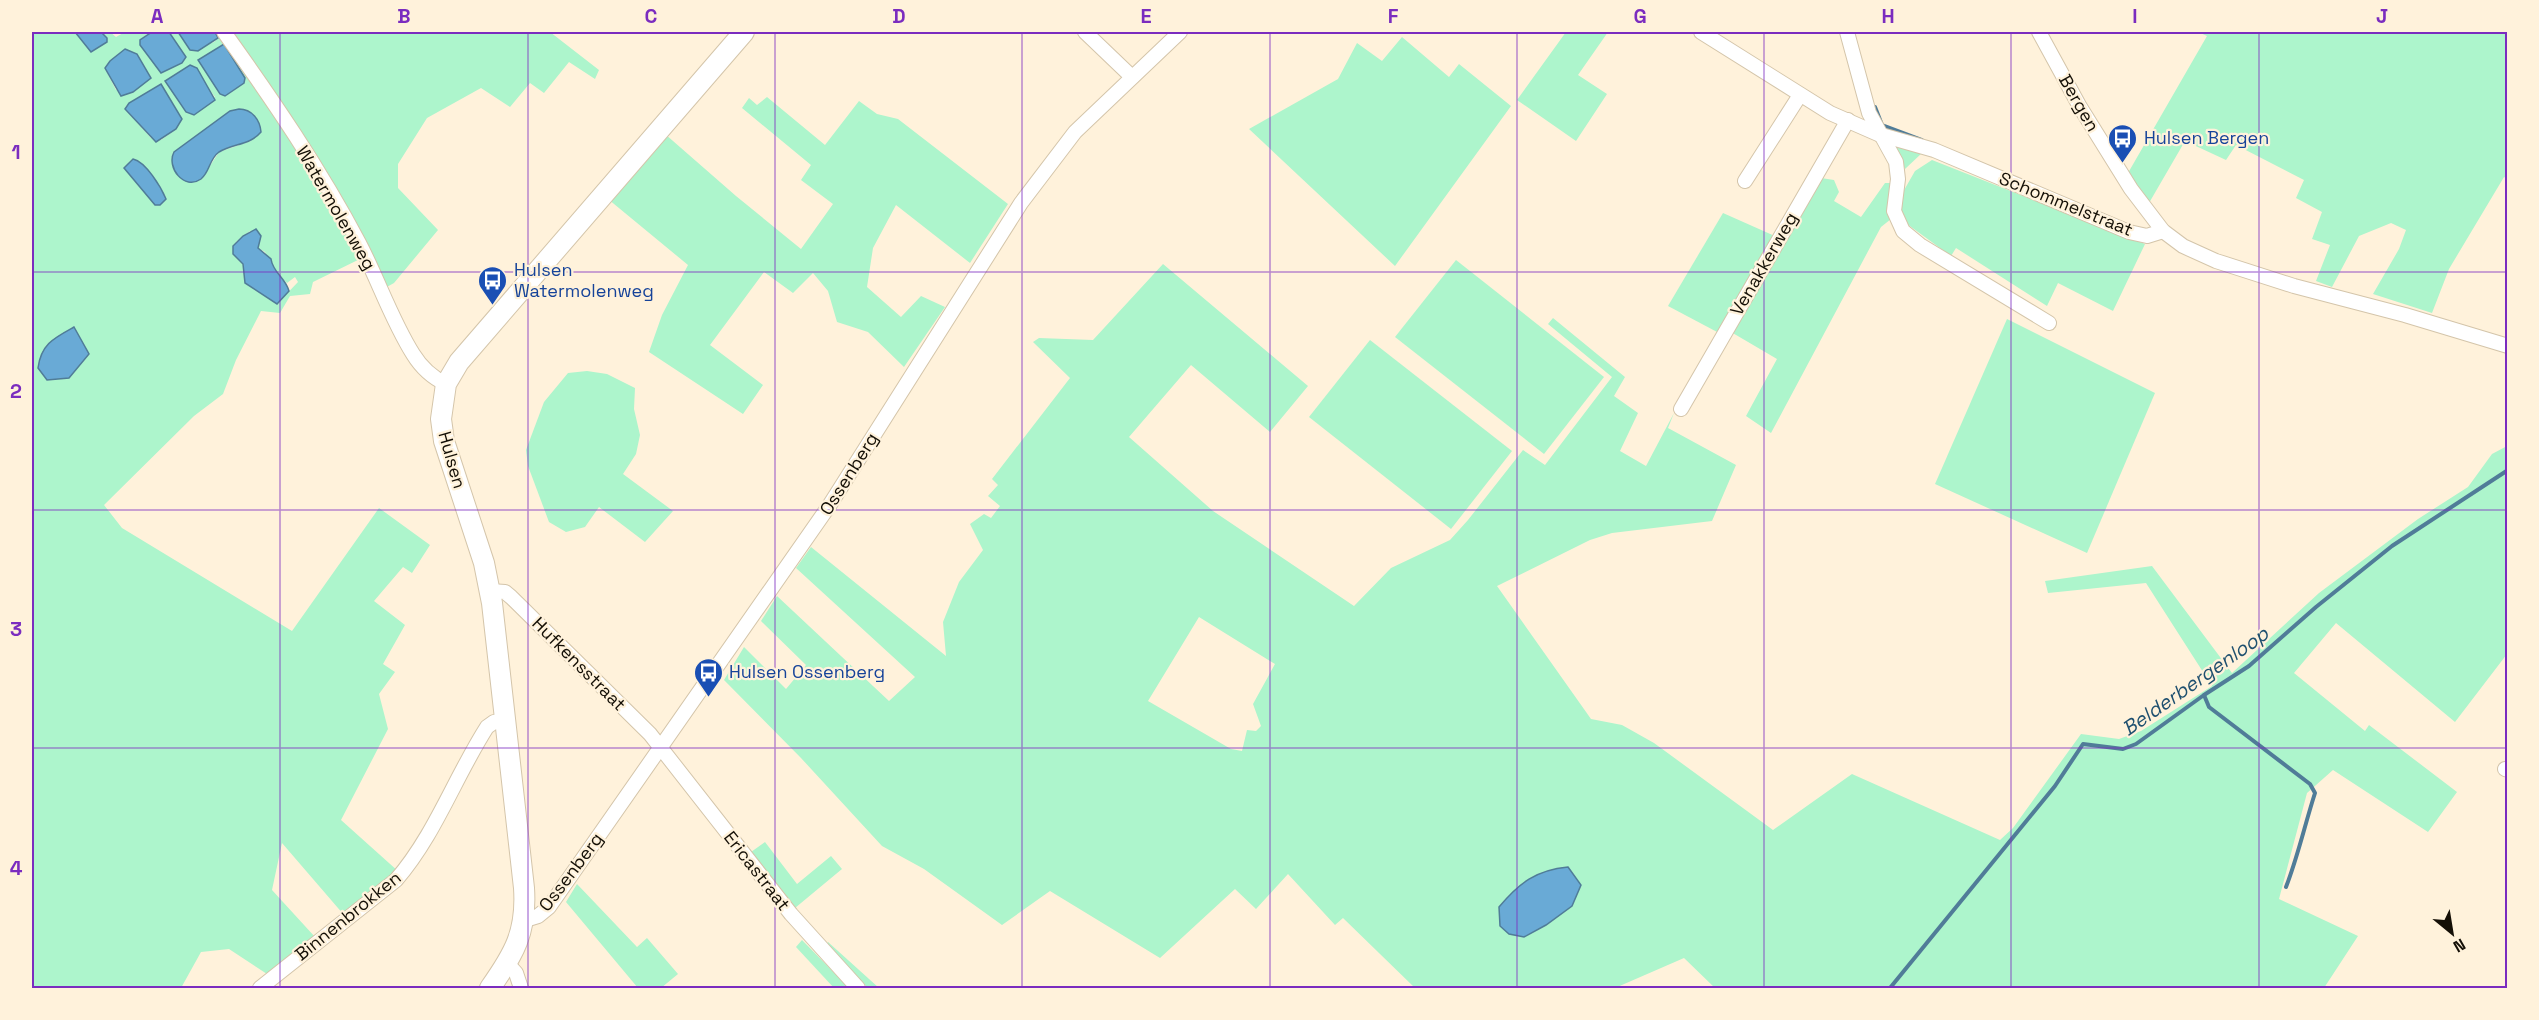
<svg xmlns="http://www.w3.org/2000/svg" width="2539" height="1020" font-family="'Space Grotesk',sans-serif">
<style>
.green{fill:#adf5cc;fill-rule:evenodd}
.water{fill:#69aad6;stroke:#507c98;stroke-width:1.5}
.lines{fill:none;stroke-linecap:round;stroke-linejoin:round}
.stream{stroke:#507c98;stroke-width:4}
.street-casing{stroke:#d4c5aa;stroke-width:16}
.secondary-casing{stroke:#d4c5aa;stroke-width:22}
.street{stroke:#fff;stroke-width:14}
.secondary{stroke:#fff;stroke-width:20}
.grid{fill:none;stroke:#7b2cbf;stroke-width:1.5;stroke-opacity:0.55}
.labels{text-anchor:middle;stroke-width:4.5;stroke-linejoin:round;paint-order:stroke}
.street-label{font-size:18px;fill:#140f06;stroke:#fff2db}
.transit-label{font-size:18px;fill:#164399;stroke:#fff2db;text-anchor:start}
.water-label{font-size:20px;font-style:italic;fill:#1f506f;stroke:#fff2db}
.neatline{fill:none;stroke:#7b2cbf;stroke-width:2}
.grid-label{font-size:20px;text-anchor:middle;font-weight:bold;fill:#7b2cbf}
</style>
<rect width="100%" height="100%" fill="#fff2db"/>
<g class="green">
<path d="M 32,32 L 75,32 L 91,52 L 107,38 L 101,32 L 110,32 L 116,37 L 125,32 L 152,32 L 140,40 L 186,57 L 169,32 L 178,32 L 190,50 L 214,42 L 218,38 L 215,32 L 218,32 L 287,133 L 362,258 L 313,282 L 310,294 L 290,296 L 280,313 L 261,311 L 236,360 L 223,394 L 194,416 L 104,505 L 122,528 L 292,631 L 379,508 L 430,545 L 412,573 L 403,567 L 374,601 L 405,625 L 383,664 L 395,672 L 379,694 L 388,729 L 341,820 L 399,872 L 344,915 L 282,843 L 272,890 L 315,937 L 267,974 L 229,949 L 201,952 L 181,988 L 32,988 ZM 220,45 L 244,83 L 230,93 ZM 137,54 L 151,77 L 116,90 L 105,68 ZM 190,65 L 215,97 L 186,112 L 165,81 ZM 161,84 L 180,115 L 176,129 L 161,140 L 151,138 L 125,109 L 126,106 ZM 239,109 L 251,112 L 251,141 L 219,152 L 202,178 ZM 250,231 L 261,236 L 258,248 L 265,252 L 272,268 L 287,283 L 295,277 L 298,282 L 277,304 L 245,283 L 243,264 L 236,242 Z"/>
<path d="M 229,32 L 550,32 L 599,70 L 595,79 L 569,62 L 544,93 L 530,83 L 510,107 L 481,88 L 427,118 L 398,164 L 398,188 L 438,230 L 394,283 L 385,288 L 323,169 L 262,73 Z"/>
<path d="M 1566,32 L 1608,32 L 1578,75 L 1607,94 L 1576,141 L 1517,100 Z"/>
<path d="M 2198,32 L 2507,32 L 2507,179 L 2504,177 L 2449,269 L 2432,313 L 2373,294 L 2399,249 L 2406,230 L 2391,223 L 2359,236 L 2332,287 L 2316,281 L 2330,245 L 2312,239 L 2322,212 L 2296,198 L 2304,180 L 2236,145 L 2226,160 L 2185,141 L 2149,203 L 2128,173 L 2207,36 Z"/>
<path d="M 1402,37 L 1449,77 L 1459,64 L 1511,106 L 1395,266 L 1249,129 L 1338,79 L 1357,43 L 1382,61 Z"/>
<path d="M 767,97 L 825,145 L 859,101 L 877,114 L 898,119 L 1008,204 L 970,263 L 896,205 L 873,248 L 867,287 L 901,317 L 921,296 L 945,307 L 904,367 L 868,332 L 837,322 L 828,291 L 813,273 L 793,293 L 764,272 L 710,345 L 763,385 L 743,414 L 649,352 L 662,315 L 688,265 L 608,199 L 665,134 L 736,196 L 801,249 L 833,204 L 801,180 L 811,165 L 742,108 L 749,98 L 757,105 Z"/>
<path d="M 1894,142 L 1922,153 L 1905,169 Z"/>
<path d="M 1932,160 L 2145,244 L 2113,311 L 2058,283 L 2047,306 L 1956,248 L 1951,256 L 1907,224 L 1900,211 L 1903,192 L 1915,171 Z"/>
<path d="M 1821,178 L 1834,180 L 1839,192 L 1834,201 L 1861,217 L 1885,183 L 1894,183 L 1891,219 L 1881,227 L 1771,433 L 1746,416 L 1777,359 L 1731,332 Z"/>
<path d="M 1723,213 L 1777,237 L 1719,333 L 1668,306 Z"/>
<path d="M 1456,260 L 1604,377 L 1544,454 L 1395,337 Z"/>
<path d="M 1163,264 L 1308,386 L 1270,432 L 1191,365 L 1129,437 L 1213,511 L 1354,606 L 1391,568 L 1450,540 L 1468,520 L 1523,450 L 1545,465 L 1612,377 L 1548,324 L 1553,318 L 1625,377 L 1614,396 L 1638,413 L 1620,451 L 1646,466 L 1674,413 L 1668,428 L 1736,465 L 1712,521 L 1612,533 L 1590,540 L 1497,586 L 1591,719 L 1622,725 L 1654,743 L 1773,830 L 1852,774 L 2000,840 L 2013,828 L 2081,734 L 2119,739 L 2141,731 L 2212,686 L 2146,583 L 2048,593 L 2045,581 L 2152,566 L 2232,673 L 2319,593 L 2418,519 L 2468,487 L 2492,454 L 2507,446 L 2507,654 L 2455,722 L 2336,623 L 2294,673 L 2365,731 L 2369,725 L 2457,792 L 2428,832 L 2333,770 L 2307,793 L 2279,899 L 2358,936 L 2324,988 L 1715,988 L 1684,958 L 1615,988 L 1415,988 L 1343,918 L 1335,925 L 1288,874 L 1256,909 L 1235,889 L 1160,958 L 1050,891 L 1002,925 L 924,869 L 882,846 L 801,758 L 724,680 L 744,647 L 786,689 L 806,665 L 761,621 L 777,596 L 889,701 L 915,677 L 796,568 L 811,547 L 946,656 L 943,622 L 959,582 L 983,550 L 970,524 L 984,514 L 991,518 L 1000,506 L 988,496 L 998,485 L 992,479 L 1070,378 L 1033,342 L 1039,338 L 1093,340 ZM 1199,617 L 1275,664 L 1253,704 L 1261,726 L 1256,731 L 1247,730 L 1242,751 L 1231,749 L 1148,701 Z"/>
<path d="M 2007,319 L 2155,393 L 2087,553 L 1935,484 Z"/>
<path d="M 1370,340 L 1512,451 L 1451,529 L 1309,417 Z"/>
<path d="M 587,371 L 607,374 L 635,388 L 634,409 L 640,435 L 636,454 L 623,474 L 673,511 L 645,542 L 599,507 L 585,527 L 566,532 L 549,522 L 528,466 L 526,450 L 544,402 L 568,373 Z"/>
<path d="M 765,842 L 797,884 L 831,856 L 842,869 L 795,908 L 751,852 Z"/>
<path d="M 577,884 L 637,947 L 647,938 L 678,974 L 661,988 L 638,988 L 566,902 Z"/>
<path d="M 802,940 L 849,988 L 834,988 L 796,947 Z"/>
<path d="M 828,942 L 879,988 L 868,988 L 826,945 Z"/>
</g>
<g class="water">
<path d="M 75,32 L 101,32 L 107,38 L 107,42 L 91,52 Z"/>
<path d="M 152,32 L 169,32 L 186,57 L 182,63 L 161,73 L 140,45 L 140,40 Z"/>
<path d="M 178,32 L 215,32 L 218,38 L 198,51 L 190,50 Z"/>
<path d="M 224,44 L 245,78 L 244,83 L 225,96 L 220,94 L 198,60 Z"/>
<path d="M 125,49 L 137,54 L 151,78 L 133,92 L 121,96 L 105,68 L 110,61 Z"/>
<path d="M 190,65 L 197,68 L 215,100 L 194,115 L 186,112 L 165,81 Z"/>
<path d="M 161,84 L 182,119 L 176,129 L 156,142 L 125,109 L 129,103 Z"/>
<path d="M 239,109 C 252,109 260,120 261,132 C 249,146 233,143 219,152 C 209,159 210,172 201,179 C 184,191 166,167 174,152 L 230,111 Z"/>
<path d="M 133,159 C 146,162 161,187 166,199 L 160,205 L 155,205 L 124,168 Z"/>
<path d="M 256,229 L 261,236 L 258,248 L 271,259 C 273,273 285,277 289,291 L 277,304 L 245,283 L 243,264 L 233,254 L 233,246 L 243,236 Z"/>
<path d="M 74,327 L 89,354 L 69,378 L 47,380 L 38,368 C 41,344 54,338 74,327 Z"/>
<path d="M 1568,867 L 1581,885 L 1572,906 L 1546,925 L 1524,937 L 1509,934 L 1500,926 L 1499,907 C 1519,883 1536,870 1568,867 Z"/>
</g>
<g class="lines">
<g class="stream">
<path d="M 1875,107 L 1882,125 L 1922,140"/>
<path d="M 2204,695 L 2209,707 L 2310,784 L 2315,793 C 2305,824 2298,856 2286,887"/>
<path d="M 1890,988 L 2055,786 L 2083,744 L 2123,749 L 2136,744 L 2204,695 L 2249,666 L 2316,607 L 2392,546 L 2508,470"/>
</g>
<defs>
<g id="street">
<path d="M 224,32 C 272,99 320,169 359,243 C 378,279 391,319 413,354 C 421,367 431,377 446,384"/>
<path d="M 1085,32 L 1132,77"/>
<path d="M 1701,32 L 1830,113 L 1878,134 L 1934,150 L 2129,232 L 2147,236 L 2163,231"/>
<path d="M 1847,32 L 1869,113 L 1896,162 L 1898,179 L 1894,211 L 1903,231 L 1920,245 L 2049,323"/>
<path d="M 2039,32 L 2080,107 L 2131,189 L 2163,231 L 2183,246 L 2216,261 L 2294,286 L 2405,315 L 2508,346"/>
<path d="M 1745,181 L 1800,95"/>
<path d="M 1681,409 L 1848,120"/>
<path d="M 490,591 L 505,592 L 511,597 L 650,734 L 791,914 L 858,988"/>
<path d="M 2505,769 L 2508,770"/>
<path d="M 525,920 L 538,916 L 549,907 L 829,506 L 1021,203 L 1075,132 L 1180,32"/>
<path d="M 507,963 L 516,973 L 521,988"/>
<path d="M 260,988 L 396,880 C 435,835 455,777 487,727 L 494,722 L 505,720"/>
</g>
<path id="secondary" d="M 490,988 C 514,954 527,932 524,888 L 492,603 L 484,563 L 444,441 L 441,419 L 446,384 L 459,362 L 744,32"/>
</defs>
<use href="#street" class="street-casing"/>
<use href="#secondary" class="secondary-casing"/>
<use href="#street" class="street"/>
<use href="#secondary" class="secondary"/>
</g>
<path class="grid" d="M 280,32 L 280,988M 528,32 L 528,988M 775,32 L 775,988M 1022,32 L 1022,988M 1270,32 L 1270,988M 1517,32 L 1517,988M 1764,32 L 1764,988M 2011,32 L 2011,988M 2259,32 L 2259,988M 32,272 L 2508,272M 32,510 L 2508,510M 32,748 L 2508,748"/>
<defs>
<symbol id="bus-pin" viewBox="-11 -11 22 30"><path d="M0 17L-7.5 6A9.5 9.5 0 1 1 7.5 6Z" fill="#1a4fb4" stroke="#fff2db"/><path d="M-5-6H5V4H4V6H2V4H-2V6H-4V4H-5ZM-3.5-4V0h7V-4ZM-3.5 1.2v1.5H-2V1.2ZM2 1.2v1.5H3.5V1.2Z" fill="#fff"/></symbol>
</defs>
<g fill-rule="evenodd">
<use href="#bus-pin" x="2106" y="122" width="33" height="45"/>
<use href="#bus-pin" x="476" y="264" width="33" height="45"/>
<use href="#bus-pin" x="692" y="656" width="33" height="45"/>
</g>
<g class="labels">
<g class="street-label">
<text transform="translate(2079 103) rotate(60)" y="6">Bergen</text>
<text transform="translate(2066 204) rotate(22)" y="6">Schommelstraat</text>
<text transform="translate(336 208) rotate(60)" y="6">Watermolenweg</text>
<text transform="translate(1764 264) rotate(-60)" y="6">Venakkerweg</text>
<text transform="translate(452 460) rotate(74)" y="6">Hulsen</text>
<text transform="translate(849 474) rotate(-58)" y="6">Ossenberg</text>
<text transform="translate(579 664) rotate(45)" y="6">Hufkensstraat</text>
<text transform="translate(757 871) rotate(52)" y="6">Ericastraat</text>
<text transform="translate(571 872) rotate(-53)" y="6">Ossenberg</text>
<text transform="translate(348 916) rotate(-39)" y="6">Binnenbrokken</text>
</g>
<g class="transit-label">
<text x="2144" y="144">Hulsen Bergen</text>
<text x="514" y="276">Hulsen<tspan x="514" dy="21">Watermolenweg</tspan></text>
<text x="729" y="678">Hulsen Ossenberg</text>
</g>
<g class="water-label">
<text transform="translate(2195 681) rotate(-35)" y="7">Belderbergenloop</text>
</g>
</g>
<rect width="2539" height="1020" fill="none" stroke="#fff2db" stroke-width="66"/>
<g transform="translate(2452 933) rotate(150)" stroke="#fff2db" stroke-width="4.5" paint-order="stroke">
<path d="M0-4.5L10 22L0 15L-10 22Z" fill="#140f06"/>
<text y="-9" font-size="16" font-weight="bold" text-anchor="middle" fill="#140f06">N</text>
</g>
<rect x="33" y="33" width="2473" height="954" class="neatline"/>
<g class="grid-label">
<text x="157" y="23">A</text>
<text x="404" y="23">B</text>
<text x="651" y="23">C</text>
<text x="899" y="23">D</text>
<text x="1146" y="23">E</text>
<text x="1393" y="23">F</text>
<text x="1640" y="23">G</text>
<text x="1888" y="23">H</text>
<text x="2135" y="23">I</text>
<text x="2382" y="23">J</text>
<text x="16" y="159">1</text>
<text x="16" y="398">2</text>
<text x="16" y="636">3</text>
<text x="16" y="875">4</text>
</g>
</svg>
